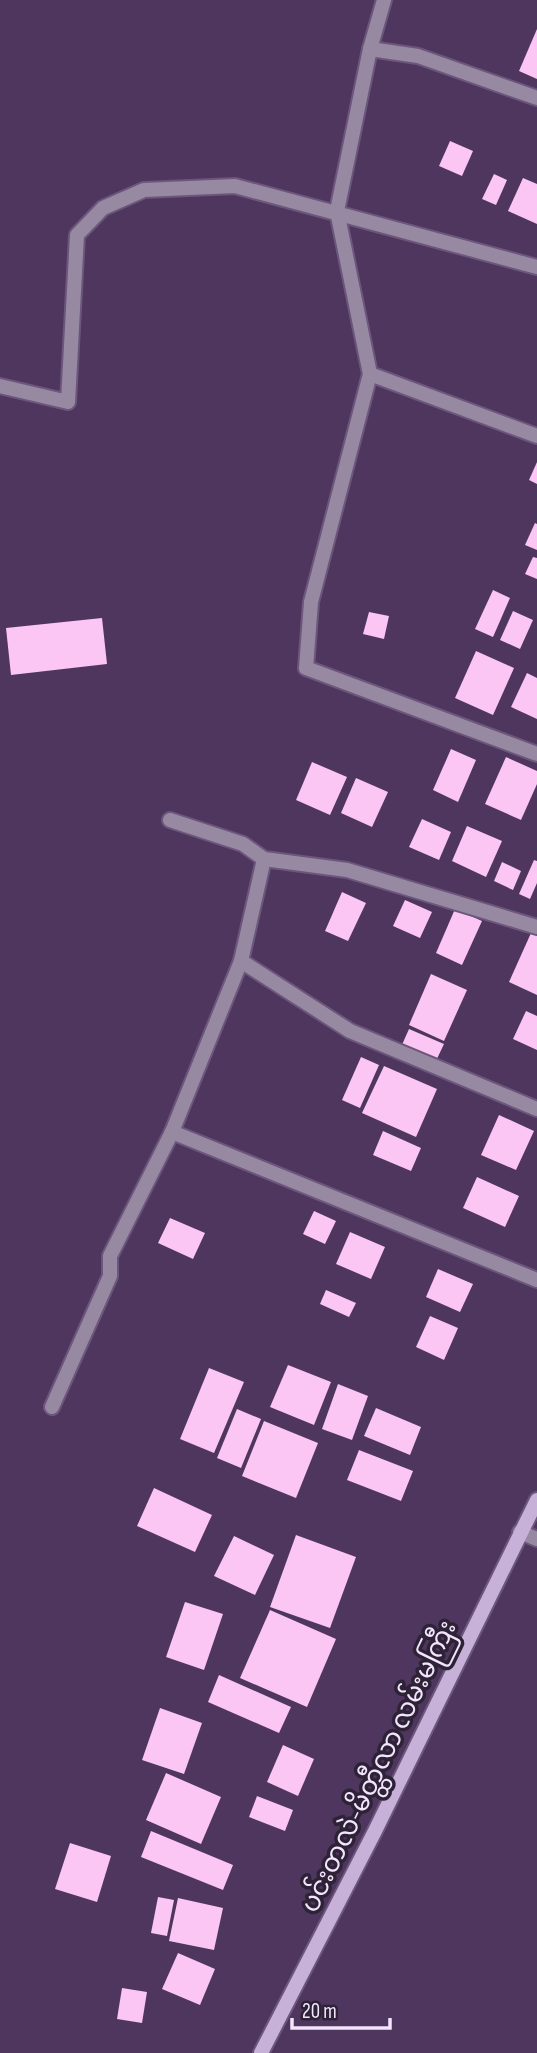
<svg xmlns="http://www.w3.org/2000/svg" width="537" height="2053" font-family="'Sofia Sans Condensed','Noto Sans Myanmar',sans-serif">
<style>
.building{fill:#fbc5f4}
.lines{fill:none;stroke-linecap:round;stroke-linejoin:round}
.street-casing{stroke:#6c567b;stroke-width:18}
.secondary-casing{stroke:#6c567b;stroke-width:18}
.street{stroke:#9789a2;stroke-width:14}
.secondary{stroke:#c7b1d8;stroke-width:14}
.labels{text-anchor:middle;stroke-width:7;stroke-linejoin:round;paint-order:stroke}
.street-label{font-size:26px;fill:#f3e5fe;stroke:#2e2336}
</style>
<rect width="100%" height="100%" fill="#4e365e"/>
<g class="building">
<path d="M 537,29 L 537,79 L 519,71 Z"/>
<path d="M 450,141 L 473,151 L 462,176 L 439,166 Z"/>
<path d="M 494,174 L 507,180 L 496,205 L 482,199 Z"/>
<path d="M 523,178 L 537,184 L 537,224 L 508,211 Z"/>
<path d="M 537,462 L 537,484 L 529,480 Z"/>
<path d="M 535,523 L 537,524 L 537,550 L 525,545 Z"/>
<path d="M 533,557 L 537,558 L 537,579 L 525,574 Z"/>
<path d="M 493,590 L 510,598 L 493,637 L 475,629 Z"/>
<path d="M 513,611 L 533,620 L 520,649 L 500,640 Z"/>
<path d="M 369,612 L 389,616 L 384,639 L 363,634 Z"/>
<path d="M 102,618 L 107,664 L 11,675 L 6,628 Z"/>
<path d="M 476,651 L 514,668 L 493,715 L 455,698 Z"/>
<path d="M 527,673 L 537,678 L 537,719 L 511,707 Z"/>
<path d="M 451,749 L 476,760 L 458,802 L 433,790 Z"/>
<path d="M 506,757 L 537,771 L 537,784 L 521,820 L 485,804 Z"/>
<path d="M 312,762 L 347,777 L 330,815 L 296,800 Z"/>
<path d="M 356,778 L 388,792 L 372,827 L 341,813 Z"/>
<path d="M 422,819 L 451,832 L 439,860 L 409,847 Z"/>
<path d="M 467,826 L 502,841 L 486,877 L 452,861 Z"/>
<path d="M 534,860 L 537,861 L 537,883 L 530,899 L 519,894 Z"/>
<path d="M 502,862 L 521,871 L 513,890 L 494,881 Z"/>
<path d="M 342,892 L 366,903 L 348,941 L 325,931 Z"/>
<path d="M 405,900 L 432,912 L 420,938 L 393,926 Z"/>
<path d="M 455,909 L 482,921 L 462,965 L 436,953 Z"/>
<path d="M 531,933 L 537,936 L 537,995 L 509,982 Z"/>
<path d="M 431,974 L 467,990 L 444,1041 L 409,1025 Z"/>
<path d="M 526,1011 L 537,1016 L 537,1050 L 513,1039 Z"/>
<path d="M 409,1029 L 444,1044 L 435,1063 L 401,1047 Z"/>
<path d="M 361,1057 L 379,1065 L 360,1108 L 342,1100 Z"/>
<path d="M 384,1066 L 437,1089 L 416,1137 L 362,1113 Z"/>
<path d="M 499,1115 L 534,1131 L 516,1170 L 481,1155 Z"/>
<path d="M 383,1131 L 421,1148 L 411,1171 L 373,1155 Z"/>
<path d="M 477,1177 L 519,1196 L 505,1227 L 463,1208 Z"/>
<path d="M 314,1211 L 336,1221 L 325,1244 L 303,1234 Z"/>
<path d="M 170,1218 L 205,1233 L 193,1259 L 158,1243 Z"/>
<path d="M 350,1232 L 385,1247 L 371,1279 L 336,1264 Z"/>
<path d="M 438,1269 L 473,1284 L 460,1312 L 426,1297 Z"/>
<path d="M 326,1290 L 356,1303 L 349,1317 L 320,1304 Z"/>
<path d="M 430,1316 L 458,1328 L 444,1360 L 416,1347 Z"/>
<path d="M 288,1365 L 331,1382 L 314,1425 L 270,1407 Z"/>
<path d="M 209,1368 L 244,1382 L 214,1453 L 180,1439 Z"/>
<path d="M 338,1384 L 368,1396 L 352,1440 L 322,1429 Z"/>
<path d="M 376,1408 L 421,1427 L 410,1455 L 364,1436 Z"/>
<path d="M 237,1409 L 261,1419 L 241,1468 L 217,1458 Z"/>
<path d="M 264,1421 L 318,1443 L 296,1498 L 242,1476 Z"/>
<path d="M 359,1450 L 413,1471 L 401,1501 L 347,1480 Z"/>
<path d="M 154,1488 L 212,1515 L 195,1552 L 137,1526 Z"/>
<path d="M 296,1535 L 356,1557 L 330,1628 L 270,1607 Z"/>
<path d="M 234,1536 L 274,1555 L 255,1595 L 214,1576 Z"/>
<path d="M 185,1602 L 223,1614 L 204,1670 L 166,1657 Z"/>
<path d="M 270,1610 L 336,1639 L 307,1707 L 240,1678 Z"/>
<path d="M 219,1675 L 291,1707 L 279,1733 L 208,1702 Z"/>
<path d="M 160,1708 L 202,1723 L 184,1774 L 142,1760 Z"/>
<path d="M 283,1745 L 314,1759 L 298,1796 L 267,1782 Z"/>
<path d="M 166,1773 L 221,1797 L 201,1844 L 146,1820 Z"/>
<path d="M 257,1796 L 293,1810 L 285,1831 L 249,1817 Z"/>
<path d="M 151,1831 L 233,1865 L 223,1890 L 141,1857 Z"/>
<path d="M 70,1843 L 111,1856 L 97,1902 L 55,1889 Z"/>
<path d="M 158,1897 L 174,1900 L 167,1936 L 151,1933 Z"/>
<path d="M 178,1898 L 223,1908 L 214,1950 L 169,1941 Z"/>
<path d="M 178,1953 L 215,1969 L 200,2005 L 162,1989 Z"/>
<path d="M 122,1988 L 147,1992 L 142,2023 L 117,2019 Z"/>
</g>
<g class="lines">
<defs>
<g id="street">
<path d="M 384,0 L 370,49 L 337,211 L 370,374 L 537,436"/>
<path d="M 370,49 L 418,56 L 537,98"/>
<path d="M 370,374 L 311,602 L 306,668 L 537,754"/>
<path d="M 0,386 L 68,402 L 77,235 L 103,208 L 144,190 L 235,186 L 537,267"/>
<path d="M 170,820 L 243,844 L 264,859 L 347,870 L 537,927"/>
<path d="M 241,961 L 350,1031 L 537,1109"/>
<path d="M 172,1132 L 537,1280"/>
<path d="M 52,1407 L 110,1276 L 110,1256 L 172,1132 L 241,961 L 264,859"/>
<path d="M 520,1532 L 537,1539"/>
</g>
<path id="secondary" d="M 261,2053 L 375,1831 L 537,1500"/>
</defs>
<use href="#street" class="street-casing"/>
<use href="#secondary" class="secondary-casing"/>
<use href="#street" class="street"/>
<use href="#secondary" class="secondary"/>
</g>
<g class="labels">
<g class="street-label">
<text transform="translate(378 1766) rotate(-64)" y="9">ပင်းတလဲ-မိတ္ထီလာ လမ်းမကြီး</text>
</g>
</g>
<path d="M292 2018v10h98v-10" fill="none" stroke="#f3e5fe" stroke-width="3.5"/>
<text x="302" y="2018" font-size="21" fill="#f3e5fe" stroke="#2e2336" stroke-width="5" paint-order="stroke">20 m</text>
</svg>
